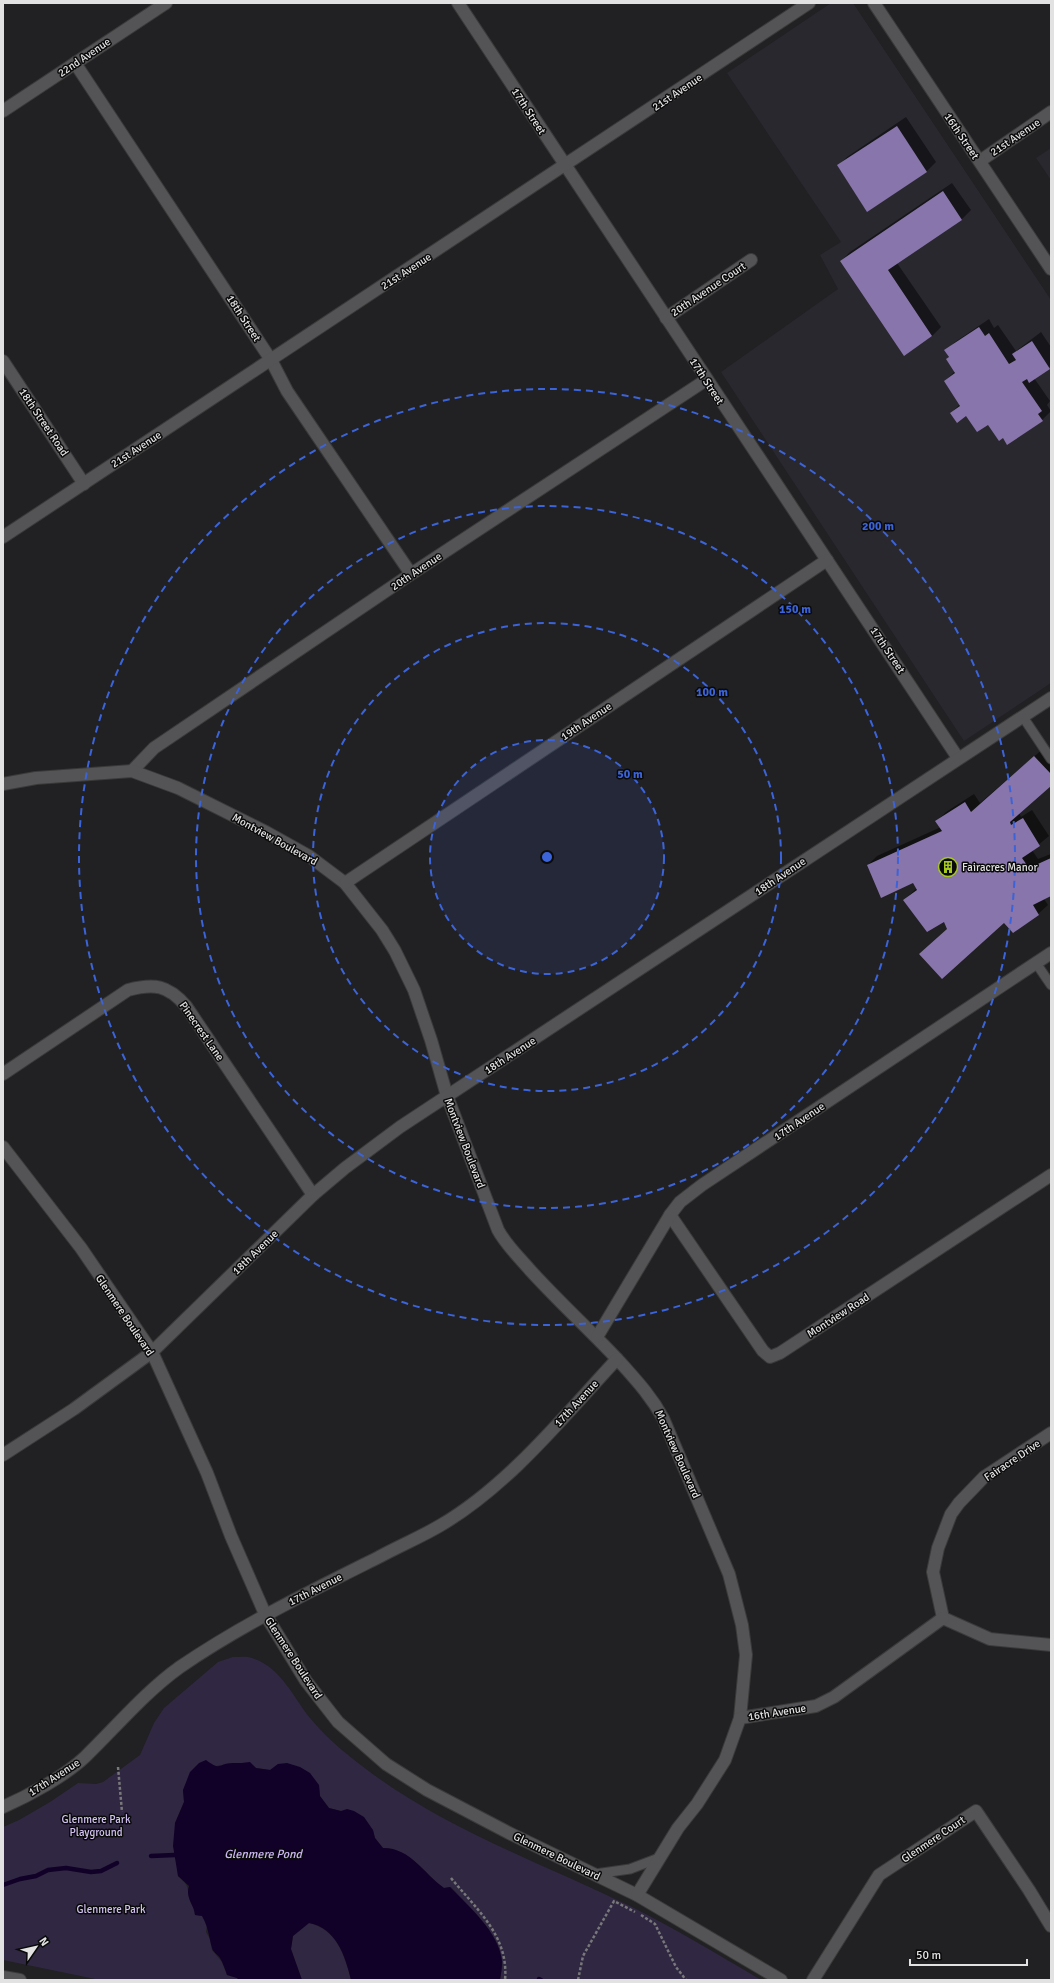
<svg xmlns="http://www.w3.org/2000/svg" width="1054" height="1983" font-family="Signika,sans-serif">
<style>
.built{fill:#2a282f}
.green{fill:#302742}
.water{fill:#110028}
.shadow{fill:#0007}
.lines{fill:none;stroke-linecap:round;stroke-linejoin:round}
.stream{stroke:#110028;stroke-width:4.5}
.building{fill:#8775ab}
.lane-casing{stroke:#3a3a3b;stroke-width:11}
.street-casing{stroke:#3a3a3b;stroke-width:14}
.secondary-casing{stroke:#3a3a3b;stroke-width:14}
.path{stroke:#787779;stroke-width:2.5;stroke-dasharray:3 2;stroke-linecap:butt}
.lane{stroke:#545355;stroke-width:9}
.street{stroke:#545355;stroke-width:12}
.secondary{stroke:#545355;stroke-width:12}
.ring{fill:none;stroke:#3b64da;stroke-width:2;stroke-dasharray:7 5}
.labels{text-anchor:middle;stroke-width:3;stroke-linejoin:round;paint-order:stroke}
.street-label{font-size:11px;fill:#e2e2e3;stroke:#0a0a0b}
.poi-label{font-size:11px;fill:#e2e2e3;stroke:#0a0a0b;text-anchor:start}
.park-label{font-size:11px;fill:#d2c3f3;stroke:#0a0a0b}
.water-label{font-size:12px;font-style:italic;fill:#cdb8f7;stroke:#0a0a0b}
.centre{fill:#3b64da;stroke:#0a0a0b;stroke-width:2}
.ring-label{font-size:12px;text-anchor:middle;font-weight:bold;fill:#3b64da;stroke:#0a0a0b;stroke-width:3;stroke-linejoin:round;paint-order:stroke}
</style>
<rect width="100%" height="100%" fill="#212022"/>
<g class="built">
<path d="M 831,3 L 853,3 L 1051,300 L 1051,683 L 964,741 L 721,372 L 838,289 L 820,255 L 841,242 L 727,73 Z"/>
<path d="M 1051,148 L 1051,180 L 1036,158 Z"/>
</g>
<g class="green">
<path d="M 233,1657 C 239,1657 247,1656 252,1658 C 281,1667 293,1697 310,1718 C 328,1740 351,1758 374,1775 C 453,1832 545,1865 632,1907 C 676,1929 719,1955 761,1980 L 500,1980 C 501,1974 503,1967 502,1961 C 498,1931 470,1908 451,1887 L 444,1888 C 423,1873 410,1848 383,1848 L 375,1838 L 373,1830 L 341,1811 L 329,1808 L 320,1796 L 319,1785 L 278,1764 L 271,1770 L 256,1768 L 250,1763 C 241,1764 220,1764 213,1767 C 203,1773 193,1783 183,1790 L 184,1802 L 175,1823 L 178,1876 C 191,1888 186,1886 190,1901 C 192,1906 195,1908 195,1915 L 202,1916 L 207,1925 L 206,1932 L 210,1939 L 212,1950 L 222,1962 L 227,1975 L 237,1978 L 239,1980 L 100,1980 L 3,1960 L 3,1827 L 19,1820 L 50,1802 L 78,1783 L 96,1784 L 103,1782 L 140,1755 L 154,1723 L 164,1708 L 218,1662 Z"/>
<path d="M 309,1923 C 336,1929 345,1955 351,1980 L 302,1980 L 291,1949 L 293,1936 Z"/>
</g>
<path class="water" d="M 206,1760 C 222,1772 218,1763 233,1763 C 239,1763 244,1763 250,1762 L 256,1768 L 270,1770 L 278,1764 L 287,1763 L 300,1767 L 310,1773 L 319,1785 L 320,1796 L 329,1808 L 341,1811 L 347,1809 L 354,1811 L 364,1817 L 373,1830 L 375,1838 L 383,1848 C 411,1848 423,1873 444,1888 L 450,1887 C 469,1907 499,1932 502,1961 C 502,1967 501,1974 500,1980 L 351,1980 C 345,1955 336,1928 309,1923 L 293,1936 L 291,1949 L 302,1980 L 239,1980 L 237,1978 L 227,1975 C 225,1969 223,1963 220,1958 C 217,1954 213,1952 212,1948 C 209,1937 208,1926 202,1916 L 195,1915 C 194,1904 185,1898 189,1886 L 178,1876 L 173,1846 L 175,1823 L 184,1802 L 183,1790 L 190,1772 L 199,1763 Z"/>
<g class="shadow">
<path d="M 906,117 L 936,162 L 927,171 L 867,210 L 838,166 L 847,157 Z"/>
<path d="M 952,183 L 971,210 L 962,219 L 897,263 L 941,327 L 932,336 L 904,354 L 841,261 L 850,252 Z"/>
<path d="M 989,319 L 994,328 L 998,325 L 1016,351 L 1041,332 L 1051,347 L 1051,366 L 1034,378 L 1050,401 L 1047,405 L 1051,411 L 1042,420 L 1004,437 L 988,423 L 966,415 L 951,413 L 960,404 L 945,381 L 955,371 L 946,351 L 955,342 Z"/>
<path d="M 1044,748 L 1051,755 L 1051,785 L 1019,813 L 1021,817 L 1032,810 L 1049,836 L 1032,850 L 1038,859 L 1051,854 L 1051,895 L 1044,899 L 1048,905 L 1038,914 L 1004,922 L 948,928 L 944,921 L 904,900 L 917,888 L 914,882 L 868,865 L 877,856 L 941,827 L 937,821 L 946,812 L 974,794 L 980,803 Z"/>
</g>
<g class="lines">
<g class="stream">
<path d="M 151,1856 L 175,1855"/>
<path d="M 3,1885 L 20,1879 L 36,1876 L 48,1870 L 66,1868 L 91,1872 L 101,1871 L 117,1863"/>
<path d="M 539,1979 L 541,1980"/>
</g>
</g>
<g class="building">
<path d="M 897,126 L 927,172 L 867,212 L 837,165 Z"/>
<path d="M 943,191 L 962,220 L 888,270 L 932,336 L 904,356 L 840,261 Z"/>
<path d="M 979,327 L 985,336 L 989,333 L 1009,364 L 1016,360 L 1012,354 L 1032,341 L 1050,369 L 1029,383 L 1027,379 L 1022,382 L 1042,411 L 1038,414 L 1043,421 L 1007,445 L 1003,438 L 999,441 L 988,425 L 977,432 L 966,416 L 957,423 L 950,413 L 960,406 L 944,381 L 955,373 L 946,359 L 949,357 L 944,350 Z"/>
<path d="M 1034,756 L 1051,774 L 1051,786 L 1010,822 L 1011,825 L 1023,818 L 1040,846 L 1022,858 L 1029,868 L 1051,858 L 1051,896 L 1033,905 L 1039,915 L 1013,933 L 1004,923 L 942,979 L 919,954 L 947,929 L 944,922 L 927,932 L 903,900 L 917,890 L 913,883 L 881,898 L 867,865 L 942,831 L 935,821 L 965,802 L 971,812 Z"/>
</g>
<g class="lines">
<defs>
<g id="lane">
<path d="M 1023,717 L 1051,759"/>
<path d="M 1036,963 L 1051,985"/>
<path d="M 595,1874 L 630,1869 L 659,1858"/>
</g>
<g id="street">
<path d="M 458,3 L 958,758"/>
<path d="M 75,63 L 271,360 L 287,391 L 411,574"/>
<path d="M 3,111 L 166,3"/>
<path d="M 980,161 L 1051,112"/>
<path d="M 666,318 L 751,260"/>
<path d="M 3,361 L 84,484"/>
<path d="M 3,537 L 809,3"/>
<path d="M 132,771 L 154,748 L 411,574 L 706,380"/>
<path d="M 3,784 L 36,778 L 132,771 L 178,788 L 266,832 L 309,856 L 345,883 L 382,930 L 395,951 L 414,990 L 431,1040 L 447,1096 L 498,1230 C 506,1245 519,1257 530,1270 C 559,1302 591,1331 620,1362 C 636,1380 651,1396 663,1418 L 729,1574 L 742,1625 L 746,1655 L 740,1718"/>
<path d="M 345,883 L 827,560"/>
<path d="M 3,1074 L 128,990 C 154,983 168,985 186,1006 L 313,1195"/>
<path d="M 3,1147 L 81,1248 L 152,1352 L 207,1473 L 231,1536 L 265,1614 L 306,1681 L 338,1722 L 386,1764 L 427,1790 L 509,1833 L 637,1895 L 781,1980"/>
<path d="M 670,1215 L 763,1351 L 770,1357 L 780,1353 L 1051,1175"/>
<path d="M 597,1337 L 670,1215 L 680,1202 L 702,1185 L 1051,953"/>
<path d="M 3,1455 L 74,1409 L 152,1352 L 313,1195 L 345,1168 L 400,1127 L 1051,698"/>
<path d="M 943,1618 L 933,1572 L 938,1548 L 951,1514 L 959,1503 L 984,1477 L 1051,1433"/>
<path d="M 943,1618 L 990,1639 L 1051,1645"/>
<path d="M 3,1807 C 28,1796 65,1776 85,1757 C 116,1727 145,1692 180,1667 C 243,1624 311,1591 379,1557 C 399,1546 421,1537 441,1525 C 509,1485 564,1416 617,1359"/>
<path d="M 637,1895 L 678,1828 L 697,1804 L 725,1760 L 740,1718 L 816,1706 L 834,1697 L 943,1618"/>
<path d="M 3,1977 L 20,1980"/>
<path d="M 813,1980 L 879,1875 L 976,1811 L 1029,1890 L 1051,1926"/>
</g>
<path id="secondary" d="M 874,3 L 1051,269"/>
</defs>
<use href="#lane" class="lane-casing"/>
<use href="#street" class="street-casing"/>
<use href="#secondary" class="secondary-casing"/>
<g class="path">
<path d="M 118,1767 L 122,1812"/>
<path d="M 451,1878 C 477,1910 509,1936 505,1980"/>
<path d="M 641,1915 L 655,1924 L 676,1967 L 686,1980"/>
<path d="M 578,1980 L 583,1956 L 614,1901 L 635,1912"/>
</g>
<use href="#lane" class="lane"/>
<use href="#street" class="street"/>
<use href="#secondary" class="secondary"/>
</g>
<circle cx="547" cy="857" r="117" fill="#3b64da" fill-opacity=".12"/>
<g class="ring">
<circle cx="547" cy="857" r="117"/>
<circle cx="547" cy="857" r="234"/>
<circle cx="547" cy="857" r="351"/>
<circle cx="547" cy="857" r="468"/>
</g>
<defs>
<symbol id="building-ring" viewBox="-11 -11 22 22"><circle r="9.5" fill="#0a0a0b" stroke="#a7c81f" stroke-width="1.5"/><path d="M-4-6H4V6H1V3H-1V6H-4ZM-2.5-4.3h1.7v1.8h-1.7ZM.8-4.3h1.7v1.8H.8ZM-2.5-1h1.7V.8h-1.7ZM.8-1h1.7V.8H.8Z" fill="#a7c81f"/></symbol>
</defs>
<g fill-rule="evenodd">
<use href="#building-ring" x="937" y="856" width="22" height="22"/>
</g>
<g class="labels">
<g class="street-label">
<text transform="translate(84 57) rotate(-34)" y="4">22nd Avenue</text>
<text transform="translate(677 92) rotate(-34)" y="4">21st Avenue</text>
<text transform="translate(529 111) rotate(57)" y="4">17th Street</text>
<text transform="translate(962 136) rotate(56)" y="4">16th Street</text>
<text transform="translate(1015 137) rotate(-34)" y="4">21st Avenue</text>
<text transform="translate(406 271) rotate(-33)" y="4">21st Avenue</text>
<text transform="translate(708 289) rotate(-34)" y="4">20th Avenue Court</text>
<text transform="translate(244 318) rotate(57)" y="4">18th Street</text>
<text transform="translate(707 381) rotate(57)" y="4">17th Street</text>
<text transform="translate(44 422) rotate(56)" y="4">18th Street Road</text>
<text transform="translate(136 449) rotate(-33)" y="4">21st Avenue</text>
<text transform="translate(416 571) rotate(-34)" y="4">20th Avenue</text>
<text transform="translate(888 650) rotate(56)" y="4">17th Street</text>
<text transform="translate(586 721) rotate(-34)" y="4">19th Avenue</text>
<text transform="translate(275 839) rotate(29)" y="4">Montview Boulevard</text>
<text transform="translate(780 876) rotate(-34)" y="4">18th Avenue</text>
<text transform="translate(202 1031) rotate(55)" y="4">Pinecrest Lane</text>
<text transform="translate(510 1055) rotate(-33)" y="4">18th Avenue</text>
<text transform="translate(799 1121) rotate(-34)" y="4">17th Avenue</text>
<text transform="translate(465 1143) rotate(69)" y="4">Montview Boulevard</text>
<text transform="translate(255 1252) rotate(-44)" y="4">18th Avenue</text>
<text transform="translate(125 1315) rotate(56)" y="4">Glenmere Boulevard</text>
<text transform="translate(838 1315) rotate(-33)" y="4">Montview Road</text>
<text transform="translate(576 1403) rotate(-47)" y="4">17th Avenue</text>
<text transform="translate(678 1454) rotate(66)" y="4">Montview Boulevard</text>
<text transform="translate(1012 1460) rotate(-34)" y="4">Fairacre Drive</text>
<text transform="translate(315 1589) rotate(-27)" y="4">17th Avenue</text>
<text transform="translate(294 1658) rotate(57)" y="4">Glenmere Boulevard</text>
<text transform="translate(777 1712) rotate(-9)" y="4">16th Avenue</text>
<text transform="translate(54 1777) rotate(-33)" y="4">17th Avenue</text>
<text transform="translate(933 1839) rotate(-34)" y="4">Glenmere Court</text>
<text transform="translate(557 1856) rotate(26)" y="4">Glenmere Boulevard</text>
</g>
<g class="poi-label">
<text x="962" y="871">Fairacres Manor</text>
</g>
<g class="park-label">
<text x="96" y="1823">Glenmere Park<tspan x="96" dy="13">Playground</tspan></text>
<text x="111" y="1913">Glenmere Park</text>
</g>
<g class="water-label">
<text x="263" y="1858">Glenmere Pond</text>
</g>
</g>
<circle cx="547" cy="857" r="6" class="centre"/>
<g class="ring-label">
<text x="878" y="530">200 m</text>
<text x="795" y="613">150 m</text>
<text x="712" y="696">100 m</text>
<text x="630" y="778">50 m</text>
</g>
<rect width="1054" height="1983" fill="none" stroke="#e2e2e3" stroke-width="8"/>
<g transform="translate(36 1947) rotate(56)" stroke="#0a0a0b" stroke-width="3" paint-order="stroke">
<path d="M0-3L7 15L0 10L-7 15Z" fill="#e2e2e3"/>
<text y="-6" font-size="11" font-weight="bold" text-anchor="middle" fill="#e2e2e3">N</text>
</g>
<path d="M910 1959v6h117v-6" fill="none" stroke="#e2e2e3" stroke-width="2"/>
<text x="916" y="1959" font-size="12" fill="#e2e2e3" stroke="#0a0a0b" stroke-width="3" paint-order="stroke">50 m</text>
</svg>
